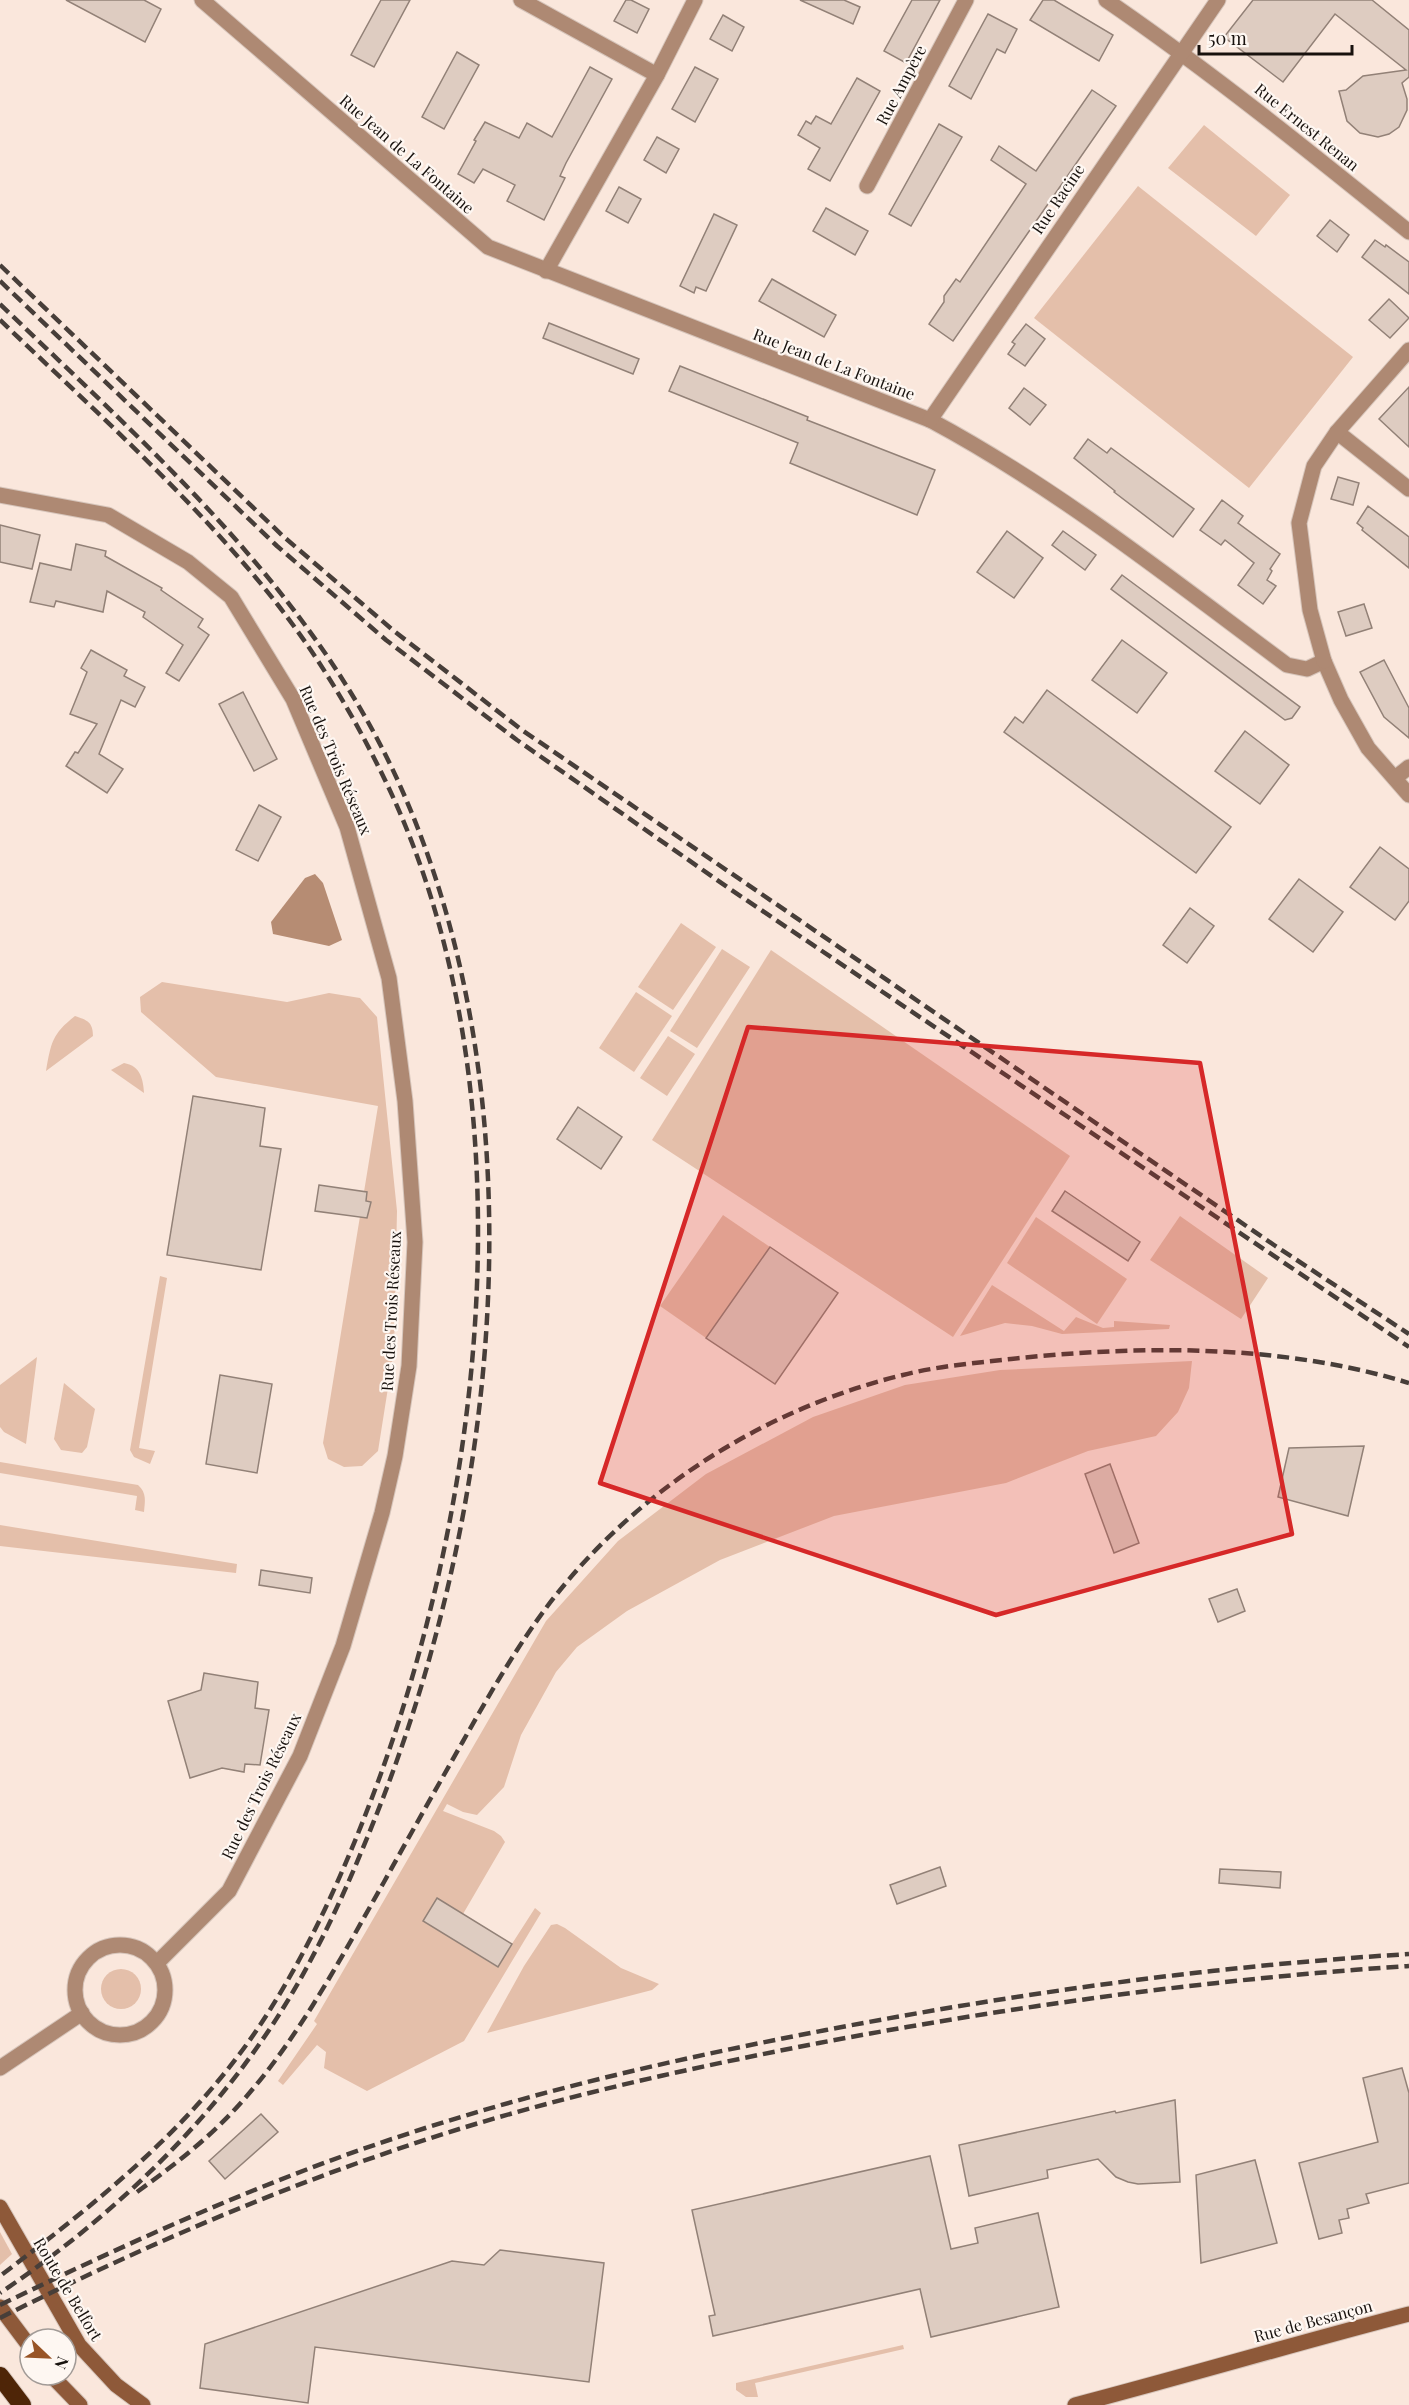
<svg xmlns="http://www.w3.org/2000/svg" width="1409" height="2405" font-family="'Playfair Display',serif">
<style>
.green{fill:#e4bfaa}
.water{fill:#b68c73}
.building{fill:#deccc1;stroke:#928177;stroke-width:1.5}
.lines{fill:none;stroke-linecap:round;stroke-linejoin:round}
.street-casing{stroke:#d6c5bb;stroke-width:17}
.secondary-casing{stroke:#d6c5bb;stroke-width:17}
.highway-casing{stroke:#d6c5bb;stroke-width:20}
.street{stroke:#ae8973;stroke-width:15}
.secondary{stroke:#8e5939;stroke-width:15}
.highway{stroke:#4e2507;stroke-width:18}
.rail{stroke:#473e39;stroke-width:4.5;stroke-dasharray:12 6;stroke-linecap:butt}
.marked{fill:#d62828;fill-opacity:0.2;stroke:#d62828;stroke-width:4.5;stroke-linejoin:round}
.labels{text-anchor:middle;stroke-width:4.5;stroke-linejoin:round;paint-order:stroke}
.street-label{font-size:16px;fill:#18120e;stroke:#fef7f2}
</style>
<rect width="100%" height="100%" fill="#fae7dc"/>
<g class="green">
<path d="M 1204,125 L 1290,195 L 1256,236 L 1168,168 Z"/>
<path d="M 1138,186 L 1353,357 L 1249,488 L 1034,318 Z"/>
<path d="M 681,923 L 716,947 L 673,1010 L 638,987 Z"/>
<path d="M 722,949 L 750,967 L 697,1048 L 670,1031 Z"/>
<path d="M 771,950 L 1070,1156 L 953,1337 L 652,1140 Z"/>
<path d="M 162,982 L 287,1002 L 329,993 L 360,998 L 377,1017 L 397,1211 L 394,1350 L 378,1451 L 362,1466 L 344,1467 L 328,1459 L 323,1443 L 378,1106 L 216,1077 L 141,1012 L 140,997 Z"/>
<path d="M 636,992 L 672,1016 L 634,1072 L 599,1048 Z"/>
<path d="M 75,1016 C 87,1020 93,1022 93,1036 L 46,1071 C 51,1043 52,1034 75,1016 Z"/>
<path d="M 668,1036 L 695,1054 L 667,1096 L 640,1078 Z"/>
<path d="M 124,1063 C 140,1066 143,1078 144,1093 L 111,1070 Z"/>
<path d="M 723,1215 L 770,1247 L 706,1338 L 660,1306 Z"/>
<path d="M 1180,1216 L 1268,1278 L 1241,1319 L 1150,1260 Z"/>
<path d="M 1036,1217 L 1127,1279 L 1097,1324 L 1007,1263 Z"/>
<path d="M 160,1276 L 167,1278 L 139,1448 L 155,1451 L 150,1464 L 134,1457 L 130,1450 Z"/>
<path d="M 992,1285 L 1064,1331 L 1076,1317 L 1103,1328 L 1114,1327 L 1114,1321 L 1170,1325 L 1169,1329 L 1062,1334 L 1032,1326 L 1005,1323 L 960,1336 Z"/>
<path d="M 37,1357 L 26,1444 L 4,1432 L 0,1427 L 0,1385 Z"/>
<path d="M 1192,1361 L 1189,1388 L 1178,1412 L 1156,1436 L 1088,1451 L 1006,1483 L 834,1516 L 720,1560 L 627,1611 L 577,1647 L 556,1672 L 521,1735 L 504,1787 L 477,1815 L 463,1812 L 447,1804 L 443,1811 L 494,1831 L 501,1836 L 505,1842 L 463,1914 L 423,1921 L 497,1967 L 535,1908 L 541,1913 L 464,2041 L 367,2091 L 324,2068 L 326,2052 L 317,2045 L 283,2085 L 278,2081 L 317,2024 L 314,2021 L 546,1621 L 618,1541 L 706,1474 L 813,1417 L 905,1385 L 1000,1370 Z"/>
<path d="M 64,1383 L 95,1409 L 87,1447 L 82,1453 L 61,1450 L 54,1439 Z"/>
<path d="M 0,1462 L 138,1485 C 147,1493 145,1501 144,1512 L 135,1510 L 137,1496 L 0,1473 Z"/>
<path d="M 0,1525 L 237,1564 L 236,1573 L 0,1546 Z"/>
<path d="M 557,1924 L 565,1928 L 621,1968 L 659,1984 L 652,1990 L 487,2033 L 524,1966 L 551,1925 Z"/>
<circle cx="121" cy="1989" r="20"/>
<path d="M 0,2232 L 12,2254 L 0,2265 Z"/>
<path d="M 903,2345 L 904,2349 L 755,2383 L 758,2397 L 746,2397 L 736,2390 L 736,2383 Z"/>
</g>
<path class="water" d="M 315,874 L 323,883 L 342,940 L 329,946 L 273,934 L 271,922 L 305,878 Z"/>
<g class="building">
<path d="M 66,0 L 144,0 L 161,9 L 145,42 Z"/>
<path d="M 381,0 L 410,0 L 374,67 L 351,55 Z"/>
<path d="M 626,0 L 631,0 L 649,9 L 637,33 L 614,21 Z"/>
<path d="M 800,0 L 844,0 L 860,7 L 853,24 Z"/>
<path d="M 912,0 L 940,0 L 906,63 L 884,51 Z"/>
<path d="M 1043,0 L 1054,0 L 1113,35 L 1099,61 L 1030,20 Z"/>
<path d="M 1253,0 L 1372,0 L 1409,30 L 1409,77 L 1402,83 L 1407,99 L 1407,110 L 1399,127 L 1389,134 L 1378,137 L 1360,133 L 1347,121 L 1339,91 L 1346,90 L 1363,76 L 1406,70 L 1335,14 L 1283,82 L 1224,37 Z"/>
<path d="M 988,14 L 1017,29 L 1005,53 L 997,49 L 971,99 L 949,86 Z"/>
<path d="M 723,15 L 744,27 L 732,51 L 710,39 Z"/>
<path d="M 457,52 L 479,65 L 444,129 L 422,117 Z"/>
<path d="M 590,67 L 612,79 L 566,163 L 560,176 L 565,178 L 544,220 L 507,201 L 515,185 L 483,169 L 474,183 L 458,174 L 476,141 L 474,140 L 485,122 L 519,138 L 527,123 L 552,137 Z"/>
<path d="M 695,67 L 718,79 L 695,122 L 672,109 Z"/>
<path d="M 857,78 L 880,91 L 830,181 L 808,169 L 820,148 L 798,135 L 806,121 L 811,124 L 816,116 L 831,124 Z"/>
<path d="M 1092,90 L 1116,106 L 953,341 L 929,324 L 944,302 L 944,296 L 956,279 L 960,282 L 1026,184 L 991,160 L 999,146 L 1036,171 Z"/>
<path d="M 939,124 L 962,137 L 911,226 L 889,214 Z"/>
<path d="M 657,137 L 679,149 L 666,173 L 644,160 Z"/>
<path d="M 619,187 L 641,199 L 628,223 L 606,211 Z"/>
<path d="M 826,208 L 868,231 L 855,255 L 813,231 Z"/>
<path d="M 714,214 L 737,225 L 706,291 L 696,287 L 694,293 L 680,286 Z"/>
<path d="M 1330,220 L 1349,235 L 1337,252 L 1317,236 Z"/>
<path d="M 1375,240 L 1385,247 L 1386,245 L 1409,262 L 1409,294 L 1362,257 Z"/>
<path d="M 772,279 L 836,315 L 824,337 L 759,301 Z"/>
<path d="M 1389,299 L 1409,318 L 1390,338 L 1369,320 Z"/>
<path d="M 549,323 L 639,359 L 633,374 L 543,338 Z"/>
<path d="M 1026,324 L 1045,339 L 1025,366 L 1008,354 L 1015,344 L 1012,342 Z"/>
<path d="M 680,366 L 808,417 L 807,420 L 935,470 L 917,515 L 790,463 L 798,443 L 669,391 Z"/>
<path d="M 1409,387 L 1409,447 L 1379,419 Z"/>
<path d="M 1024,388 L 1046,405 L 1030,425 L 1009,408 Z"/>
<path d="M 1088,439 L 1107,453 L 1111,448 L 1194,509 L 1173,537 L 1114,492 L 1115,491 L 1074,458 Z"/>
<path d="M 1338,477 L 1359,483 L 1353,505 L 1331,499 Z"/>
<path d="M 1222,500 L 1243,516 L 1238,523 L 1280,554 L 1270,569 L 1272,571 L 1267,580 L 1276,586 L 1263,604 L 1238,585 L 1254,563 L 1225,540 L 1221,545 L 1200,530 Z"/>
<path d="M 1368,506 L 1409,537 L 1409,568 L 1362,530 L 1363,528 L 1357,523 Z"/>
<path d="M 0,525 L 40,535 L 32,569 L 0,562 Z"/>
<path d="M 1007,531 L 1043,558 L 1014,598 L 977,572 Z"/>
<path d="M 1063,531 L 1096,555 L 1085,570 L 1052,545 Z"/>
<path d="M 76,544 L 106,551 L 105,556 L 162,588 L 161,590 L 203,619 L 198,627 L 209,635 L 179,681 L 166,673 L 183,645 L 143,617 L 145,612 L 107,591 L 103,612 L 56,601 L 54,607 L 30,602 L 40,563 L 71,570 Z"/>
<path d="M 1122,575 L 1300,707 L 1292,718 L 1285,720 L 1111,589 Z"/>
<path d="M 1364,604 L 1372,628 L 1346,636 L 1338,612 Z"/>
<path d="M 1122,640 L 1167,673 L 1137,713 L 1092,680 Z"/>
<path d="M 91,650 L 127,670 L 124,676 L 145,687 L 135,707 L 121,700 L 99,754 L 123,769 L 107,793 L 66,766 L 75,752 L 78,753 L 97,724 L 70,714 L 87,672 L 81,668 Z"/>
<path d="M 1384,660 L 1409,708 L 1409,738 L 1384,717 L 1360,672 Z"/>
<path d="M 1047,690 L 1231,827 L 1196,873 L 1004,732 L 1015,717 L 1023,723 Z"/>
<path d="M 243,692 L 277,759 L 254,771 L 219,704 Z"/>
<path d="M 1245,731 L 1289,765 L 1260,804 L 1215,771 Z"/>
<path d="M 259,805 L 281,817 L 258,861 L 236,850 Z"/>
<path d="M 1380,847 L 1409,869 L 1409,901 L 1395,920 L 1350,887 Z"/>
<path d="M 1299,879 L 1343,912 L 1313,952 L 1269,919 Z"/>
<path d="M 1190,908 L 1214,926 L 1187,963 L 1163,945 Z"/>
<path d="M 193,1096 L 265,1108 L 260,1146 L 281,1149 L 261,1270 L 167,1255 Z"/>
<path d="M 578,1107 L 622,1137 L 601,1169 L 557,1139 Z"/>
<path d="M 319,1185 L 367,1192 L 366,1201 L 371,1202 L 367,1218 L 315,1211 Z"/>
<path d="M 1065,1191 L 1140,1242 L 1128,1261 L 1052,1211 Z"/>
<path d="M 770,1247 L 838,1293 L 775,1384 L 706,1338 Z"/>
<path d="M 220,1375 L 272,1384 L 257,1473 L 206,1464 Z"/>
<path d="M 1364,1446 L 1348,1516 L 1278,1497 L 1289,1448 Z"/>
<path d="M 1110,1464 L 1139,1543 L 1114,1553 L 1085,1474 Z"/>
<path d="M 261,1570 L 312,1578 L 310,1593 L 259,1585 Z"/>
<path d="M 1237,1589 L 1245,1611 L 1218,1622 L 1209,1599 Z"/>
<path d="M 204,1673 L 258,1682 L 255,1708 L 269,1710 L 260,1765 L 245,1764 L 244,1772 L 222,1768 L 190,1778 L 168,1701 L 201,1690 Z"/>
<path d="M 940,1867 L 946,1886 L 897,1904 L 890,1885 Z"/>
<path d="M 1220,1869 L 1281,1872 L 1280,1888 L 1219,1883 Z"/>
<path d="M 437,1898 L 512,1944 L 498,1967 L 423,1921 Z"/>
<path d="M 1402,2068 L 1409,2093 L 1409,2183 L 1366,2194 L 1369,2203 L 1347,2209 L 1349,2218 L 1339,2220 L 1342,2233 L 1319,2239 L 1299,2163 L 1378,2142 L 1363,2078 Z"/>
<path d="M 1175,2100 L 1180,2182 L 1138,2184 L 1128,2182 L 1116,2177 L 1098,2159 L 1047,2170 L 1048,2178 L 969,2196 L 959,2145 L 1115,2111 L 1116,2113 Z"/>
<path d="M 261,2114 L 278,2132 L 225,2179 L 209,2161 Z"/>
<path d="M 930,2156 L 951,2249 L 978,2243 L 975,2228 L 1038,2213 L 1059,2307 L 931,2337 L 920,2289 L 713,2336 L 709,2316 L 715,2315 L 692,2210 Z"/>
<path d="M 1255,2160 L 1277,2243 L 1201,2263 L 1196,2175 Z"/>
<path d="M 500,2250 L 604,2263 L 589,2382 L 315,2347 L 308,2403 L 200,2388 L 205,2344 L 452,2261 L 484,2265 Z"/>
</g>
<g class="lines">
<defs>
<g id="street">
<path d="M 202,0 L 488,247 L 930,420 C 1057,488 1171,579 1287,665 L 1307,669 L 1324,661 L 1341,700 L 1368,748 L 1409,795"/>
<path d="M 521,0 L 657,75"/>
<path d="M 1106,0 C 1211,72 1310,152 1409,232"/>
<path d="M 867,186 L 966,0"/>
<path d="M 546,271 L 657,75 L 695,0"/>
<path d="M 930,420 L 1218,0"/>
<path d="M 1337,432 L 1409,489"/>
<path d="M 0,495 L 108,515 L 188,562 L 231,597 L 293,699 L 347,827 L 389,978 L 405,1101 L 415,1242 L 409,1366 L 395,1456 L 382,1513 L 343,1646 L 300,1756 L 229,1891 L 157,1963"/>
<path d="M 1324,661 L 1310,610 L 1299,523 L 1314,466 L 1337,432 L 1409,350"/>
<path d="M 1395,778 L 1409,767"/>
<circle cx="120" cy="1990" r="45"/>
<path d="M 0,2068 L 82,2013"/>
</g>
<g id="secondary">
<path d="M 0,2207 L 79,2345 L 116,2385 L 143,2405"/>
<path d="M 0,2307 L 30,2347"/>
<path d="M 51,2375 L 80,2405"/>
<path d="M 1075,2405 C 1186,2376 1297,2343 1409,2314"/>
</g>
<path id="highway" d="M 0,2376 L 22,2405"/>
</defs>
<use href="#street" class="street-casing"/>
<use href="#secondary" class="secondary-casing"/>
<use href="#highway" class="highway-casing"/>
<use href="#street" class="street"/>
<use href="#secondary" class="secondary"/>
<use href="#highway" class="highway"/>
<g class="rail">
<path d="M 0,265 L 284,537 L 394,631 L 522,730 L 1274,1245 L 1409,1334"/>
<path d="M 0,281 L 277,546 L 386,640 L 517,740 L 730,889 L 1409,1347"/>
<path d="M 0,304 C 149,448 310,588 398,781 C 539,1092 503,1486 383,1798 C 349,1885 312,1970 258,2046 C 190,2143 98,2227 0,2293"/>
<path d="M 0,320 C 94,410 198,503 278,605 C 320,659 355,718 385,780 C 529,1078 489,1476 379,1779 C 346,1868 308,1955 254,2034 C 186,2132 94,2205 0,2276"/>
<path d="M 137,2192 C 173,2166 208,2139 238,2106 C 298,2040 341,1958 384,1882 C 410,1835 436,1789 462,1743 C 488,1697 514,1651 546,1608 C 633,1492 763,1409 903,1375 C 938,1366 975,1363 1011,1359 C 1142,1345 1282,1344 1409,1383"/>
<path d="M 0,2305 C 128,2243 257,2184 392,2139 C 534,2091 680,2058 826,2030 C 1019,1993 1213,1966 1409,1954"/>
<path d="M 0,2318 C 127,2254 257,2197 392,2151 C 530,2103 675,2071 819,2043 C 1014,2006 1211,1979 1409,1966"/>
</g>
</g>
<path class="marked" d="M 748,1027 L 1200,1063 L 1292,1534 L 996,1615 L 600,1483 Z"/>
<g class="labels">
<g class="street-label">
<text transform="translate(901 85) rotate(-62)" y="6">Rue Ampère</text>
<text transform="translate(1307 127) rotate(39)" y="6">Rue Ernest Renan</text>
<text transform="translate(407 154) rotate(41)" y="6">Rue Jean de La Fontaine</text>
<text transform="translate(1058 199) rotate(-56)" y="6">Rue Racine</text>
<text transform="translate(834 364) rotate(21)" y="6">Rue Jean de La Fontaine</text>
<text transform="translate(336 760) rotate(67)" y="6">Rue des Trois Réseaux</text>
<text transform="translate(391 1311) rotate(-87)" y="6">Rue des Trois Réseaux</text>
<text transform="translate(261 1786) rotate(-64)" y="6">Rue des Trois Réseaux</text>
<text transform="translate(68 2289) rotate(59)" y="6">Route de Belfort</text>
<text transform="translate(1313 2321) rotate(-15)" y="6">Rue de Besançon</text>
</g>
</g>
<g transform="translate(48 2357) rotate(113)"><circle r="28" fill="#fef7f2" stroke="#a29b97" stroke-width="1.5"/>
<path d="M0-4.5L10 22L0 15L-10 22Z" fill="#985426"/>
<text y="-9" font-size="16" font-weight="bold" text-anchor="middle" fill="#18120e">N</text>
</g>
<path d="M1199 45v9h153v-9" fill="none" stroke="#18120e" stroke-width="3"/>
<text x="1208" y="45" font-size="18" fill="#18120e" stroke="#fef7f2" stroke-width="4.5" paint-order="stroke">50 m</text>
</svg>
